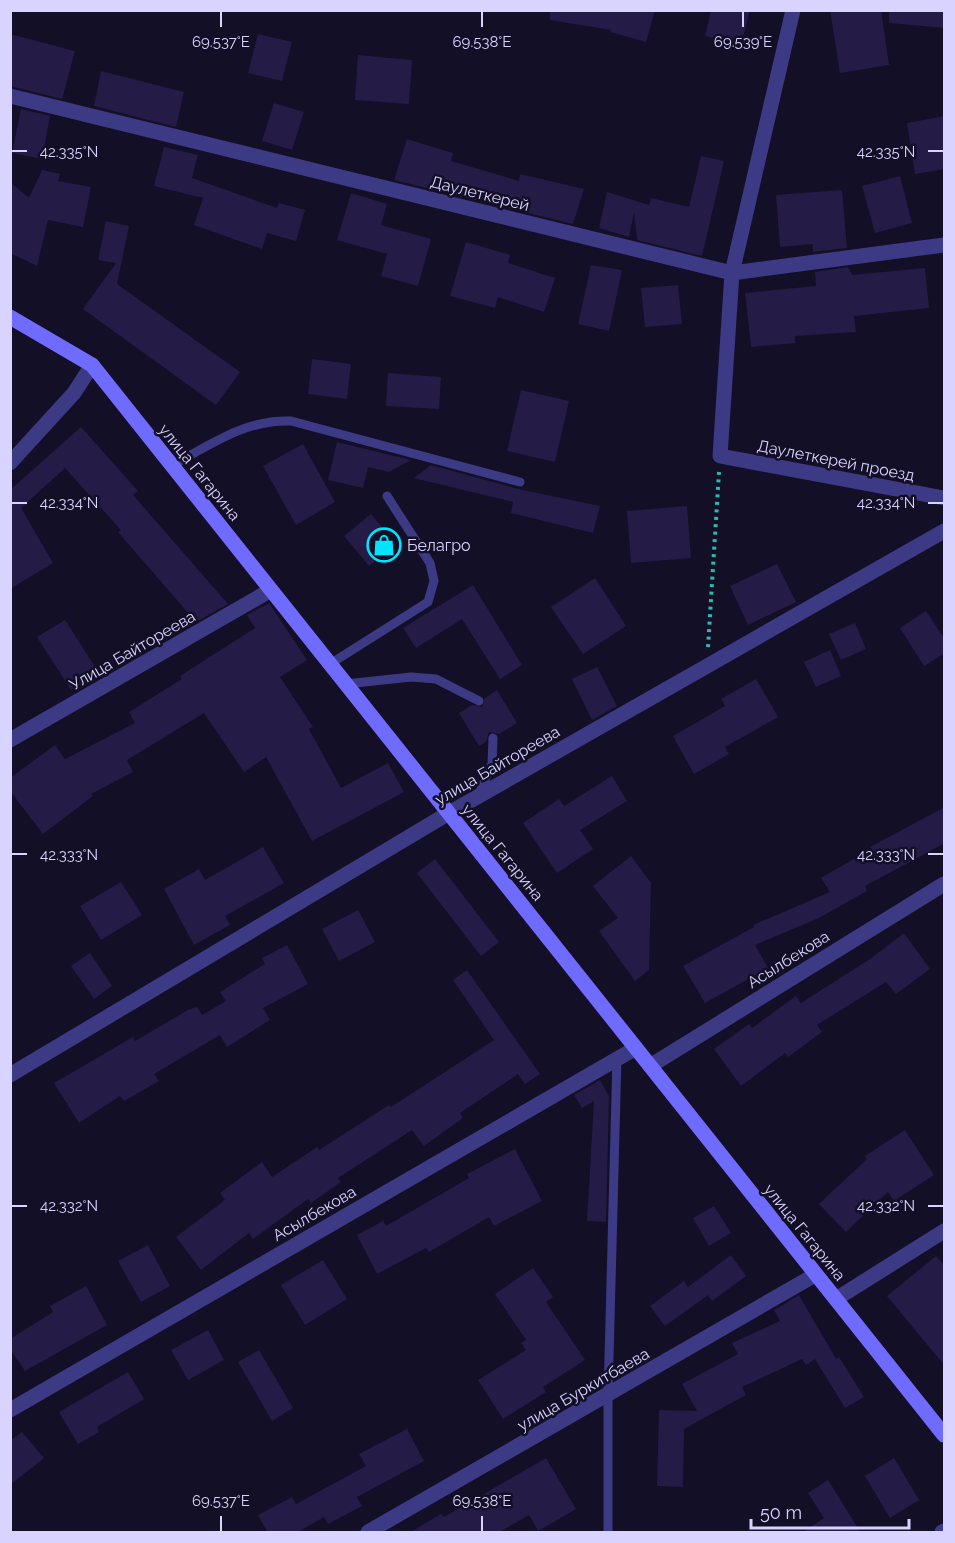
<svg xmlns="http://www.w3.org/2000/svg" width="955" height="1543" font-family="Raleway,sans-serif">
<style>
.building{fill:#241b47}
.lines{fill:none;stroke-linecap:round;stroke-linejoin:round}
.path{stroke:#2fb8b0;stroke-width:4;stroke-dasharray:3 4.5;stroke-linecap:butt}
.lane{stroke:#3d3a85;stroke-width:9}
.street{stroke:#3d3a85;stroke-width:15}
.secondary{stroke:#6f6bff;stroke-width:15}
.ticks{fill:none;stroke:#d9d4ff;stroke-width:2}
.labels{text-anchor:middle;stroke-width:5;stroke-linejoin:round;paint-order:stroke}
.street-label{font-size:16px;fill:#d9d4ff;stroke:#130f26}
.poi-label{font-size:16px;fill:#d9d4ff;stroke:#130f26;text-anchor:start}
.ticks-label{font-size:15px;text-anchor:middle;fill:#d9d4ff;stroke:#130f26;stroke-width:5;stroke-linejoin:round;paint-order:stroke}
</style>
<rect width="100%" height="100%" fill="#130f26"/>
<g class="building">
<path d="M 550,10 L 655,10 L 646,42 L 610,32 L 611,30 L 550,20 Z"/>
<path d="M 711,10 L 750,10 L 741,45 L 705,36 Z"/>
<path d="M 830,10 L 881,10 L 889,65 L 840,73 Z"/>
<path d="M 889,10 L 945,10 L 945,28 L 889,23 Z"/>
<path d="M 10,34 L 75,51 L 62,99 L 10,86 Z"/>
<path d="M 258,34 L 292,42 L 282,81 L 248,73 Z"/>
<path d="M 358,55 L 412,60 L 409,104 L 355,100 Z"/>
<path d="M 101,71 L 184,92 L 176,127 L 94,106 Z"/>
<path d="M 274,103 L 304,112 L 292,150 L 262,141 Z"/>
<path d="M 21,109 L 50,116 L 42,159 L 12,153 Z"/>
<path d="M 945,116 L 945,169 L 915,174 L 907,123 Z"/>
<path d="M 407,139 L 453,153 L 451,161 L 519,181 L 520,174 L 584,189 L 573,224 L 394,180 Z"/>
<path d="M 164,147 L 198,155 L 192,178 L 277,208 L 279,203 L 305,210 L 296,241 L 267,233 L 262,249 L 194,225 L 203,198 L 154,186 Z"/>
<path d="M 701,156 L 724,161 L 702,256 L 637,240 L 634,212 L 629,237 L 599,228 L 607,192 L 649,205 L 651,198 L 689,207 Z"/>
<path d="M 42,170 L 60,174 L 58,181 L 91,187 L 83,227 L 48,220 L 37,266 L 10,253 L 10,182 L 29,198 Z"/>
<path d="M 900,176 L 912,223 L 875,233 L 862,186 Z"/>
<path d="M 842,190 L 847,248 L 813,252 L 813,244 L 780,247 L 776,195 Z"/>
<path d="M 351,193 L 387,204 L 381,225 L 431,239 L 418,286 L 381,276 L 387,254 L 337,240 Z"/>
<path d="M 106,221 L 129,226 L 117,284 L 240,372 L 216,405 L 83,309 L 116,263 L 98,260 Z"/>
<path d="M 466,242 L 510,255 L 508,263 L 555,278 L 544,312 L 498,297 L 495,308 L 450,296 Z"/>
<path d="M 591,265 L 622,270 L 609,331 L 578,324 Z"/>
<path d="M 848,267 L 852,275 L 925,268 L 929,308 L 854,316 L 856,332 L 795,336 L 795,343 L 751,347 L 745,293 L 816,286 L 815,272 Z"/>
<path d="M 678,285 L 682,324 L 645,327 L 641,288 Z"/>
<path d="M 312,359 L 351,364 L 347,399 L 308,394 Z"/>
<path d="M 388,373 L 441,377 L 439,409 L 386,406 Z"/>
<path d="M 521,390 L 569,401 L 555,462 L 507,451 Z"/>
<path d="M 81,427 L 138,491 L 133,495 L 228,604 L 196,622 L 118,532 L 121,530 L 65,468 L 21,508 L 53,563 L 10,589 L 10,490 Z"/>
<path d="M 337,442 L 411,460 L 389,472 L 368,467 L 363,488 L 328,480 Z"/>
<path d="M 303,444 L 335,502 L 296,525 L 263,466 Z"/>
<path d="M 431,465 L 518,489 L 600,506 L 593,533 L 511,513 L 513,502 L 414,478 Z"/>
<path d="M 687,506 L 691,558 L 631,563 L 627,511 Z"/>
<path d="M 371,514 L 396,544 L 369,566 L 344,536 Z"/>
<path d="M 777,564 L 796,602 L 748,625 L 730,586 Z"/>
<path d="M 595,578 L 626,626 L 583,654 L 551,607 Z"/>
<path d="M 473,585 L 522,665 L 500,679 L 462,619 L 416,648 L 403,628 Z"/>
<path d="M 269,603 L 307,660 L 280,677 L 313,727 L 309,729 L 341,788 L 388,763 L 404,792 L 312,841 L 266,757 L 244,772 L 204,713 L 127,760 L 133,772 L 91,794 L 93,796 L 43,834 L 10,791 L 10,778 L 55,745 L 65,759 L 135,723 L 129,712 L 182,679 L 180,676 L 255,628 L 247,615 Z"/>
<path d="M 926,611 L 945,640 L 945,653 L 924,666 L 900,628 Z"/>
<path d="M 65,620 L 99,673 L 71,690 L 37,637 Z"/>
<path d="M 855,623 L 866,649 L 841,660 L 829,634 Z"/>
<path d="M 830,650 L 841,676 L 816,687 L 804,662 Z"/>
<path d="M 597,667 L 617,706 L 592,720 L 572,679 Z"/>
<path d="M 756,679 L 778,717 L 725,747 L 729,754 L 694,774 L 673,736 L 725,706 L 721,699 Z"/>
<path d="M 497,690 L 517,723 L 499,734 L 489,732 L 486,742 L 479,746 L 459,713 L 472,705 L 482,707 L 485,698 Z"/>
<path d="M 612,776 L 627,801 L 580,830 L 593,849 L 557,873 L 523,823 L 559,799 L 564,806 Z"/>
<path d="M 945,807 L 945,843 L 865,886 L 867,891 L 819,918 L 755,945 L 768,968 L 705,1003 L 683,966 L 754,927 L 753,925 L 830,892 L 821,878 L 871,849 L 870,847 Z"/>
<path d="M 263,847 L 284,883 L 225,916 L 230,925 L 194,945 L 164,889 L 199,869 L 205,880 Z"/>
<path d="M 631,856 L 651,883 L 649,970 L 635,981 L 599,931 L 618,918 L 593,886 Z"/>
<path d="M 435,859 L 499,942 L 481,956 L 417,873 Z"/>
<path d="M 121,882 L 142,915 L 101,940 L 80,906 Z"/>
<path d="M 358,910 L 375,942 L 339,961 L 322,929 Z"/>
<path d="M 904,933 L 930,969 L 896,994 L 886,982 L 817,1025 L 822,1032 L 788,1057 L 785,1053 L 741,1086 L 714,1049 L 749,1024 L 752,1028 L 796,996 L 801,1003 L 870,959 Z"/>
<path d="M 287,945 L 308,984 L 263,1008 L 270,1020 L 227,1047 L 220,1035 L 154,1074 L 159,1081 L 124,1101 L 120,1096 L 79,1123 L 54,1083 L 133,1037 L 135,1041 L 188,1010 L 197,1007 L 202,1015 L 226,1001 L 220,992 L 265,964 L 262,958 Z"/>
<path d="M 90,953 L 112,986 L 94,999 L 71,966 Z"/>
<path d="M 467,970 L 540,1074 L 525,1084 L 518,1074 L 460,1113 L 463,1118 L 424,1146 L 412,1130 L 338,1178 L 341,1182 L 311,1203 L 308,1199 L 253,1239 L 249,1233 L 201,1270 L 176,1237 L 225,1200 L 220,1193 L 262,1162 L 272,1177 L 317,1147 L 319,1150 L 389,1105 L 391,1107 L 494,1040 L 453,980 Z"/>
<path d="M 600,1080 L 609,1096 L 606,1222 L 587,1221 L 594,1101 L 582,1108 L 574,1095 Z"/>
<path d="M 905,1130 L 934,1175 L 894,1201 L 888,1192 L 846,1232 L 819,1204 L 867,1159 L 865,1156 Z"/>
<path d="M 515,1149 L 542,1201 L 494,1226 L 489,1217 L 429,1252 L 426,1248 L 377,1274 L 357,1235 L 383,1221 L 386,1226 L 469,1178 L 467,1174 Z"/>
<path d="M 714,1206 L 731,1233 L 709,1246 L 693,1218 Z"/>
<path d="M 148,1245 L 170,1286 L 141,1302 L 118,1261 Z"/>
<path d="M 731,1255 L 746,1276 L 712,1301 L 708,1295 L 665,1326 L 650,1306 L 684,1281 L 688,1287 Z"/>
<path d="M 936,1256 L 945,1266 L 945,1366 L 887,1296 Z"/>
<path d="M 323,1260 L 347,1299 L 305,1325 L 281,1285 Z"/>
<path d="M 533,1268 L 553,1297 L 546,1302 L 585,1360 L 543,1387 L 546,1392 L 503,1419 L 478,1380 L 526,1350 L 521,1343 L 526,1340 L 495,1294 Z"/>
<path d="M 86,1286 L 107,1325 L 25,1371 L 10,1349 L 10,1339 L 53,1312 L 50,1306 Z"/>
<path d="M 799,1295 L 836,1359 L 839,1357 L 864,1397 L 845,1408 L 815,1359 L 806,1365 L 802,1359 L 742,1387 L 746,1395 L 684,1429 L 683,1487 L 657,1486 L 659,1410 L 697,1411 L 682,1384 L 738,1354 L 732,1343 L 780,1321 L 774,1310 Z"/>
<path d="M 208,1330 L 224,1360 L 188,1380 L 171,1350 Z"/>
<path d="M 259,1350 L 293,1408 L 272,1421 L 238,1362 Z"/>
<path d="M 128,1372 L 144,1399 L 97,1427 L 99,1432 L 78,1444 L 59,1412 Z"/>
<path d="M 407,1429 L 424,1461 L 357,1497 L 362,1506 L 328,1524 L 324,1517 L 296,1533 L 268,1533 L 258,1515 L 292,1497 L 296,1504 L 366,1466 L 359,1454 Z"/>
<path d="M 22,1432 L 44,1458 L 10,1485 L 10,1441 Z"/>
<path d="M 546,1458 L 576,1509 L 538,1531 L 529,1515 L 498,1533 L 409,1533 L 441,1514 L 444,1517 Z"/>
<path d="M 894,1458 L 919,1500 L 890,1518 L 865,1476 Z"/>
<path d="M 828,1480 L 861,1533 L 801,1533 L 824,1518 L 808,1493 Z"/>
</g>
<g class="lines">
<path class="path" d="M 708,647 L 719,472"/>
<g class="lane">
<path d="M 171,466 C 210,445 246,419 291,421 L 520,482"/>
<path d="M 330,664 L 428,602 L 434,581 L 430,563 L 387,496"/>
<path d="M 346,684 L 411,677 L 436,679 L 479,701"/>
<path d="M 479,794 L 492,764 L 493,738"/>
<path d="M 608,1532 L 608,1396 L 617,1057"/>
</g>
<g class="street">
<path d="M 793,10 L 732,273 L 720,456 L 944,498"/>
<path d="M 10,96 L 732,273 L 944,245"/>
<path d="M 10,463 L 74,393 L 92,365"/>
<path d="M 10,740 L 271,590"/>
<path d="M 650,1066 L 944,884"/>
<path d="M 10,1075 L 449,813 L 944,531"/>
<path d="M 836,1299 L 944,1231"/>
<path d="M 10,1410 L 636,1048"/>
<path d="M 368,1532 L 815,1275"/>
<path d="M 942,1532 L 944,1531"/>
</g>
<path class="secondary" d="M 10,317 L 92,365 L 944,1435"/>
</g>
<path class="ticks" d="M 221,12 L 221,27M 482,12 L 482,27M 743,12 L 743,27M 12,151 L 27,151M 928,151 L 943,151M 12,503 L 27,503M 928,503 L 943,503M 12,854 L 27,854M 928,854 L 943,854M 12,1206 L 27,1206M 928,1206 L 943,1206M 221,1516 L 221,1531M 482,1516 L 482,1531"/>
<defs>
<symbol id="shop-ring" viewBox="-11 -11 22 22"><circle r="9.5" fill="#130f26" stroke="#00e5ff" stroke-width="1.5"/><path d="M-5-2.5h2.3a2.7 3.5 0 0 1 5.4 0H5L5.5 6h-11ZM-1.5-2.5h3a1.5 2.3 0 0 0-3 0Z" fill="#00e5ff"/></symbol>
</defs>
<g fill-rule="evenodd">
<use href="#shop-ring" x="365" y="526" width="38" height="38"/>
</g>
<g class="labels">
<g class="street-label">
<text transform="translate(480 193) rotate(14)" y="6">Даулеткерей</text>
<text transform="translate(836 460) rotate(11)" y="6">Даулеткерей проезд</text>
<text transform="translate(200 472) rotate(51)" y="6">улица Гагарина</text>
<text transform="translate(132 650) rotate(-30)" y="6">Улица Байтореева</text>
<text transform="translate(497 765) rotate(-30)" y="6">улица Байтореева</text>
<text transform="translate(503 852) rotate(51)" y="6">улица Гагарина</text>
<text transform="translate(788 959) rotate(-32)" y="6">Асылбекова</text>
<text transform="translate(314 1213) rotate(-30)" y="6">Асылбекова</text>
<text transform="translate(805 1232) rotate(51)" y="6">улица Гагарина</text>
<text transform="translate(583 1389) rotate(-30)" y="6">улица Буркитбаева</text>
</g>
<g class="poi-label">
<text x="407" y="551">Белагро</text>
</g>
</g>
<g class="ticks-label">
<text x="221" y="47">69.537°E</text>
<text x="482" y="47">69.538°E</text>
<text x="743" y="47">69.539°E</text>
<text x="69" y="157">42.335°N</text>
<text x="886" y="157">42.335°N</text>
<text x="69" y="508">42.334°N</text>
<text x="886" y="508">42.334°N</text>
<text x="69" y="860">42.333°N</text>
<text x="886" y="860">42.333°N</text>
<text x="69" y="1211">42.332°N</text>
<text x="886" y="1211">42.332°N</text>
<text x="221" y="1506">69.537°E</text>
<text x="482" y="1506">69.538°E</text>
</g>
<rect width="955" height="1543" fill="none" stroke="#d9d4ff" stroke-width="24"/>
<path d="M751 1519v9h158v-9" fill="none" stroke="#d9d4ff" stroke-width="3"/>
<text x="760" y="1519" font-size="18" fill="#d9d4ff" stroke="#130f26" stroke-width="4.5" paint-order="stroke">50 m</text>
</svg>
